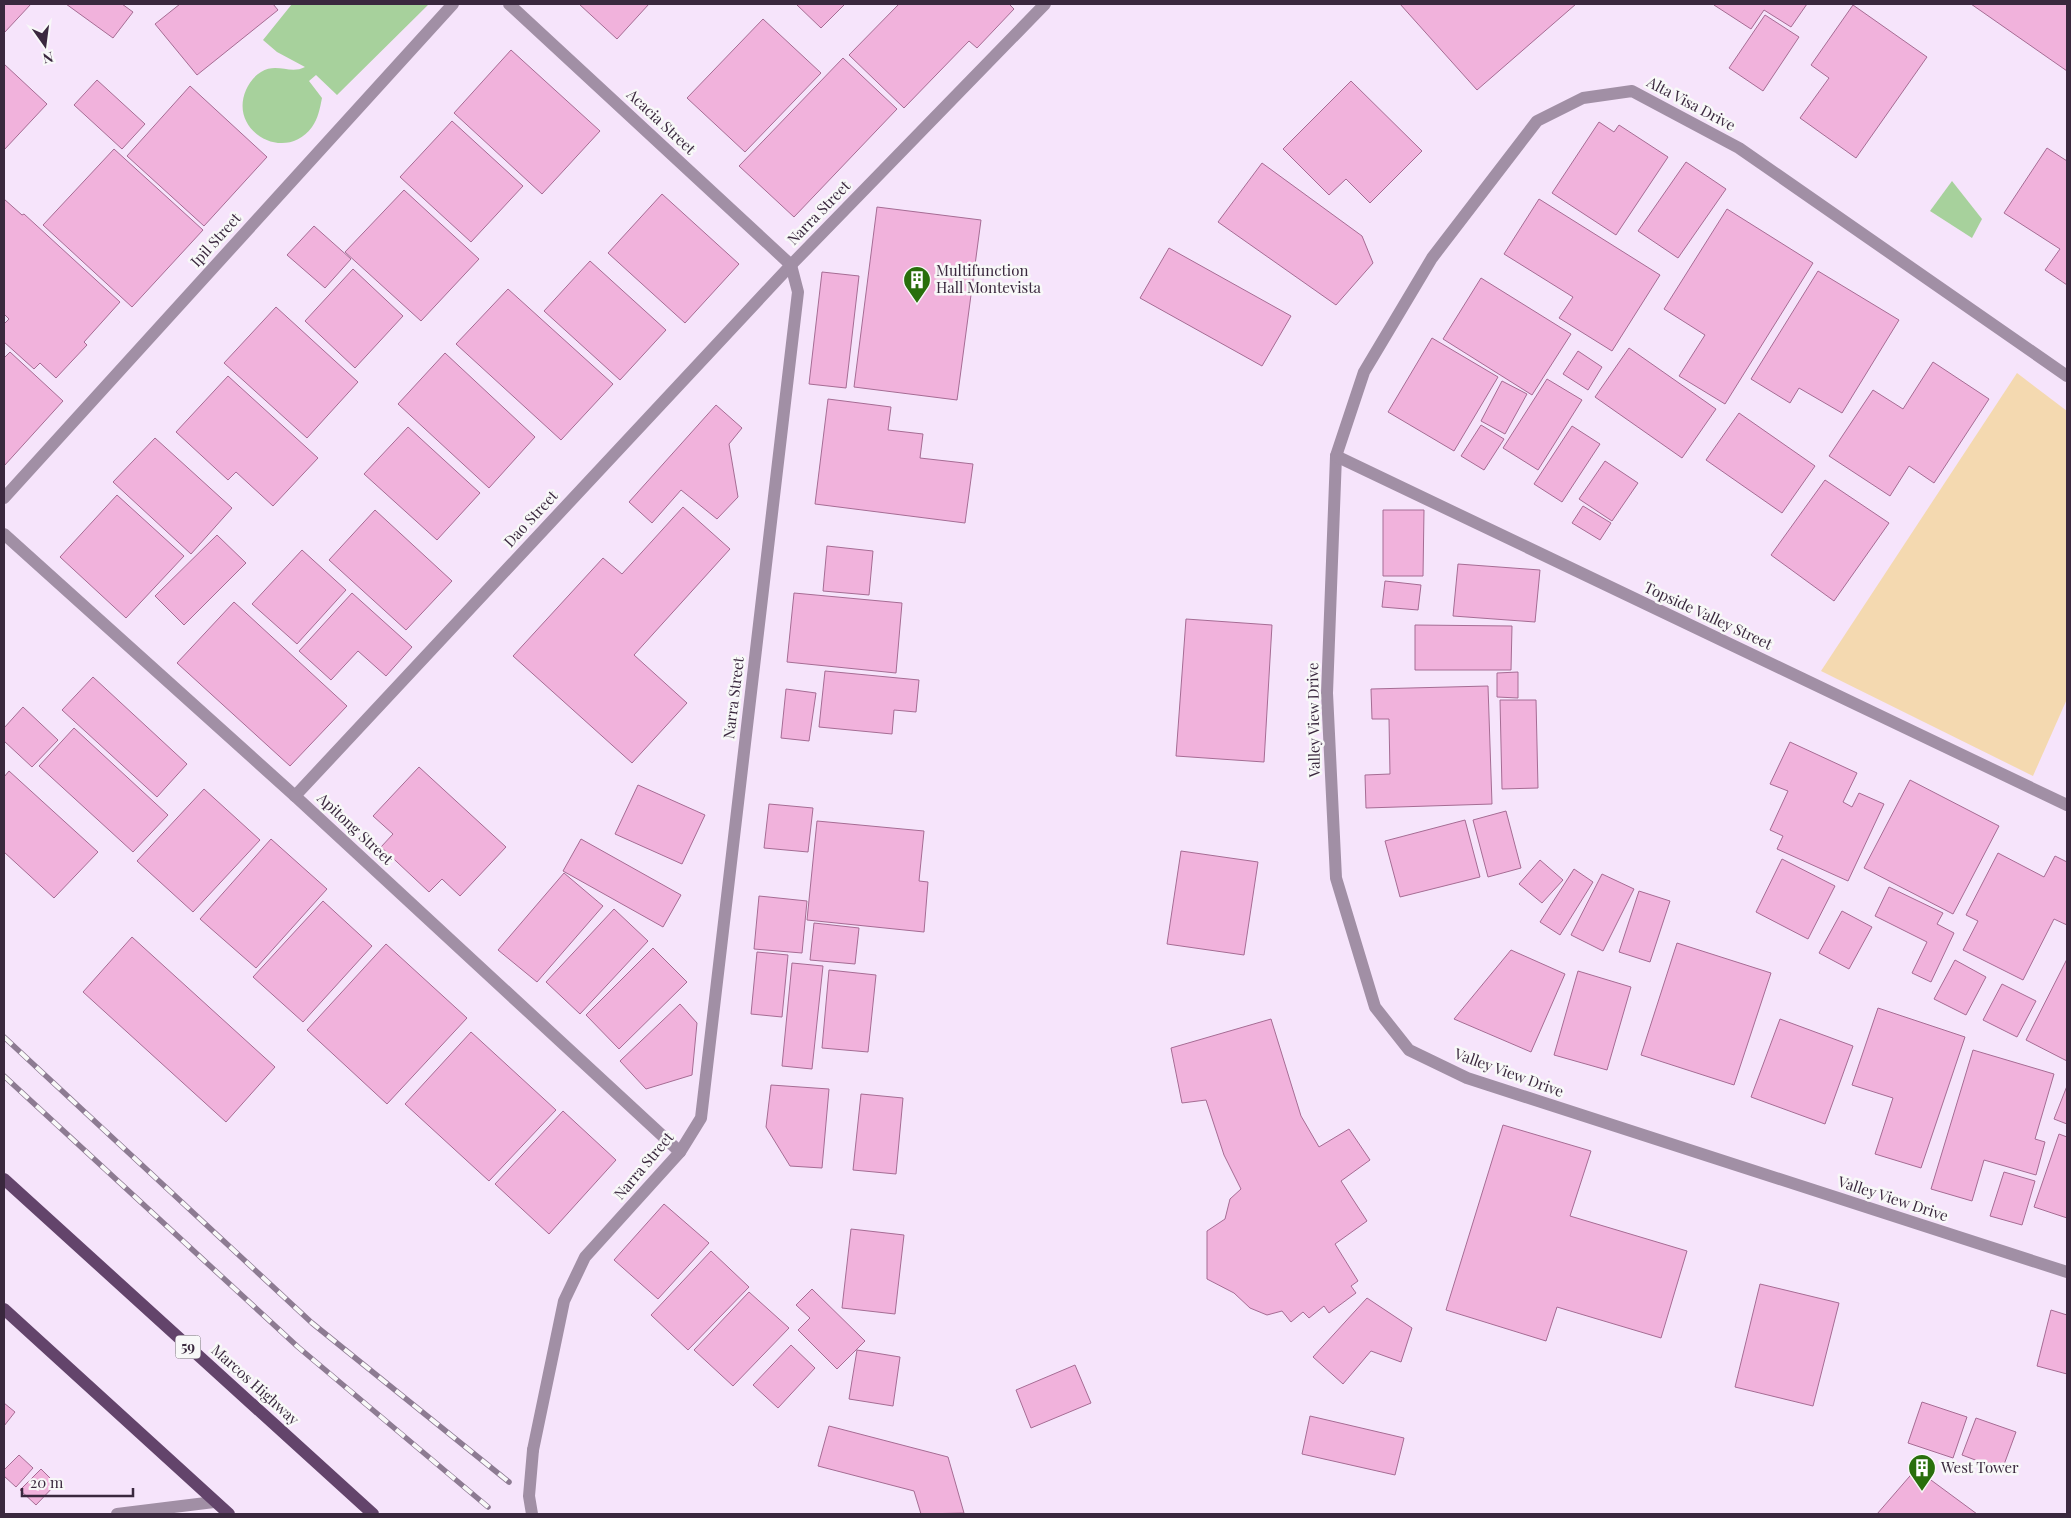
<svg xmlns="http://www.w3.org/2000/svg" width="2071" height="1518" font-family="'Playfair Display',serif">
<style>
.green{fill:#f4d9b0}
.water{fill:#a7d19c}
.building{fill:#f1b2dc;stroke:#a66c94}
.lines{fill:none;stroke-linecap:round;stroke-linejoin:round}
.street{stroke:#a18fa5;stroke-width:12}
.primary{stroke:#63446b;stroke-width:12}
.rail-casing{stroke:#8d7b92;stroke-width:5.5}
.rail{stroke:#f8f8f8;stroke-width:4;stroke-dasharray:11;stroke-linecap:butt}
.street-bridge{stroke:#a18fa5;stroke-width:12}
.labels{text-anchor:middle;stroke-width:5;stroke-linejoin:round;paint-order:stroke}
.shield{fill:#f8f8f8;stroke:#736676;stroke-width:1}
.shield-label{font-size:14px;font-weight:bold;fill:#3a283e}
.street-label{font-size:15px;fill:#3a283e;stroke:#f8f8f8}
.poi-label{font-size:15px;fill:#3a283e;stroke:#f8f8f8;text-anchor:start}
</style>
<rect width="100%" height="100%" fill="#f6e4fb"/>
<path class="green" d="M 2017,373 L 2067,411 L 2067,699 L 2033,776 L 1821,671 Z"/>
<g class="water">
<path d="M 292,4 L 429,4 L 337,95 L 316,75 L 309,81 L 322,98 C 320,108 318,119 312,127 C 285,164 228,131 246,90 C 249,83 254,76 261,72 C 277,62 290,75 305,67 L 277,52 L 263,40 Z"/>
<path d="M 1952,181 L 1982,219 L 1972,238 L 1930,211 Z"/>
</g>
<g class="building">
<path d="M 4,4 L 31,4 L 4,33 Z"/>
<path d="M 66,4 L 122,4 L 133,12 L 113,38 Z"/>
<path d="M 180,4 L 273,4 L 278,10 L 197,75 L 155,24 Z"/>
<path d="M 579,4 L 649,4 L 617,39 Z"/>
<path d="M 796,4 L 845,4 L 821,28 Z"/>
<path d="M 899,4 L 1009,4 L 1014,9 L 977,48 L 969,41 L 904,108 L 849,55 Z"/>
<path d="M 1400,4 L 1576,4 L 1477,90 Z"/>
<path d="M 1715,4 L 1807,4 L 1791,27 L 1764,10 L 1751,29 L 1714,5 Z"/>
<path d="M 1971,4 L 2067,4 L 2067,71 Z"/>
<path d="M 1853,5 L 1927,57 L 1856,158 L 1800,118 L 1829,78 L 1811,65 Z"/>
<path d="M 1765,15 L 1799,37 L 1763,91 L 1729,68 Z"/>
<path d="M 763,19 L 821,73 L 745,152 L 687,98 Z"/>
<path d="M 511,50 L 600,131 L 542,194 L 454,113 Z"/>
<path d="M 843,58 L 897,109 L 794,217 L 739,166 Z"/>
<path d="M 4,64 L 47,104 L 4,150 Z"/>
<path d="M 97,80 L 145,124 L 122,149 L 74,105 Z"/>
<path d="M 1351,81 L 1422,151 L 1370,203 L 1346,179 L 1329,195 L 1283,149 Z"/>
<path d="M 190,86 L 267,157 L 204,226 L 127,156 Z"/>
<path d="M 452,121 L 523,186 L 471,242 L 400,177 Z"/>
<path d="M 1599,122 L 1614,132 L 1619,125 L 1668,157 L 1616,235 L 1552,193 Z"/>
<path d="M 2047,148 L 2067,161 L 2067,285 L 2045,270 L 2060,249 L 2004,213 Z"/>
<path d="M 114,149 L 203,230 L 132,307 L 43,225 Z"/>
<path d="M 1686,162 L 1726,189 L 1678,258 L 1638,231 Z"/>
<path d="M 1262,163 L 1362,236 L 1373,263 L 1336,305 L 1218,222 Z"/>
<path d="M 404,190 L 479,259 L 421,321 L 345,252 Z"/>
<path d="M 662,194 L 739,264 L 685,323 L 608,253 Z"/>
<path d="M 4,199 L 22,215 L 24,214 L 120,302 L 84,342 L 87,345 L 56,378 L 40,363 L 34,369 L 4,342 L 4,324 L 9,319 L 4,314 Z"/>
<path d="M 1539,199 L 1660,275 L 1612,351 L 1559,318 L 1573,297 L 1504,254 Z"/>
<path d="M 877,207 L 981,220 L 957,400 L 854,387 Z"/>
<path d="M 1727,209 L 1813,263 L 1725,404 L 1679,376 L 1705,335 L 1664,309 Z"/>
<path d="M 314,226 L 351,259 L 325,288 L 287,255 Z"/>
<path d="M 1169,248 L 1291,316 L 1262,366 L 1140,298 Z"/>
<path d="M 590,261 L 666,330 L 620,380 L 544,311 Z"/>
<path d="M 353,269 L 403,316 L 355,368 L 305,321 Z"/>
<path d="M 1818,271 L 1899,320 L 1842,413 L 1799,388 L 1790,403 L 1751,379 Z"/>
<path d="M 822,272 L 859,276 L 846,388 L 809,384 Z"/>
<path d="M 1481,278 L 1571,334 L 1532,395 L 1443,339 Z"/>
<path d="M 508,289 L 613,384 L 561,440 L 456,344 Z"/>
<path d="M 276,307 L 358,382 L 307,438 L 224,363 Z"/>
<path d="M 1432,338 L 1498,377 L 1454,451 L 1388,412 Z"/>
<path d="M 1629,348 L 1716,409 L 1682,458 L 1595,397 Z"/>
<path d="M 1578,351 L 1602,367 L 1588,390 L 1563,374 Z"/>
<path d="M 10,352 L 63,401 L 4,466 L 4,358 Z"/>
<path d="M 445,353 L 535,437 L 489,488 L 398,404 Z"/>
<path d="M 1933,362 L 1989,399 L 1934,483 L 1909,466 L 1890,496 L 1829,456 L 1873,390 L 1903,409 Z"/>
<path d="M 228,376 L 318,458 L 273,506 L 236,472 L 228,480 L 176,432 Z"/>
<path d="M 1547,379 L 1582,400 L 1538,470 L 1503,448 Z"/>
<path d="M 1502,381 L 1527,394 L 1505,434 L 1481,421 Z"/>
<path d="M 828,399 L 891,407 L 888,430 L 923,434 L 920,458 L 973,464 L 965,523 L 815,504 Z"/>
<path d="M 716,405 L 742,428 L 729,444 L 738,497 L 717,519 L 681,490 L 652,523 L 629,502 Z"/>
<path d="M 1739,413 L 1815,466 L 1782,513 L 1706,460 Z"/>
<path d="M 1481,425 L 1504,439 L 1484,470 L 1461,456 Z"/>
<path d="M 1572,426 L 1600,444 L 1562,502 L 1534,484 Z"/>
<path d="M 408,427 L 480,493 L 437,540 L 364,474 Z"/>
<path d="M 155,438 L 232,508 L 191,554 L 113,482 Z"/>
<path d="M 1605,461 L 1638,483 L 1612,521 L 1579,499 Z"/>
<path d="M 1825,480 L 1889,523 L 1834,601 L 1771,555 Z"/>
<path d="M 117,495 L 184,556 L 126,618 L 60,557 Z"/>
<path d="M 1583,506 L 1611,523 L 1600,540 L 1572,523 Z"/>
<path d="M 683,507 L 730,549 L 634,655 L 687,703 L 632,763 L 513,656 L 603,558 L 622,574 Z"/>
<path d="M 375,510 L 452,581 L 406,630 L 329,560 Z"/>
<path d="M 1383,510 L 1424,510 L 1423,576 L 1383,576 Z"/>
<path d="M 217,535 L 246,563 L 184,625 L 155,596 Z"/>
<path d="M 827,546 L 873,551 L 869,595 L 823,591 Z"/>
<path d="M 302,550 L 346,590 L 297,644 L 252,604 Z"/>
<path d="M 1458,564 L 1540,570 L 1535,622 L 1453,616 Z"/>
<path d="M 1385,581 L 1421,585 L 1418,610 L 1382,607 Z"/>
<path d="M 352,593 L 412,647 L 386,676 L 358,651 L 331,680 L 299,651 Z"/>
<path d="M 794,593 L 902,603 L 896,673 L 787,662 Z"/>
<path d="M 234,602 L 347,706 L 290,766 L 177,663 Z"/>
<path d="M 1186,619 L 1272,625 L 1264,762 L 1176,756 Z"/>
<path d="M 1415,625 L 1512,626 L 1511,670 L 1415,670 Z"/>
<path d="M 825,671 L 919,680 L 916,712 L 894,710 L 892,734 L 819,727 Z"/>
<path d="M 1518,672 L 1518,698 L 1497,697 L 1497,673 Z"/>
<path d="M 93,677 L 187,764 L 157,797 L 62,710 Z"/>
<path d="M 1488,686 L 1492,804 L 1366,808 L 1365,775 L 1390,774 L 1389,719 L 1372,719 L 1371,689 Z"/>
<path d="M 786,689 L 816,693 L 809,741 L 781,738 Z"/>
<path d="M 1500,700 L 1536,700 L 1538,788 L 1502,789 Z"/>
<path d="M 23,707 L 58,740 L 32,767 L 4,741 L 4,728 Z"/>
<path d="M 74,728 L 168,815 L 133,852 L 39,766 Z"/>
<path d="M 1790,742 L 1857,773 L 1843,802 L 1852,807 L 1859,793 L 1884,804 L 1848,881 L 1777,849 L 1783,836 L 1770,830 L 1788,791 L 1770,784 Z"/>
<path d="M 419,767 L 506,847 L 460,896 L 442,879 L 429,892 L 381,847 L 393,834 L 373,816 Z"/>
<path d="M 9,771 L 98,852 L 54,898 L 4,852 L 4,777 Z"/>
<path d="M 1910,780 L 1999,826 L 1953,914 L 1864,868 Z"/>
<path d="M 638,785 L 705,815 L 682,864 L 615,834 Z"/>
<path d="M 204,789 L 260,840 L 193,912 L 137,861 Z"/>
<path d="M 769,804 L 813,808 L 808,852 L 764,848 Z"/>
<path d="M 1506,811 L 1521,868 L 1488,877 L 1473,820 Z"/>
<path d="M 1465,820 L 1480,877 L 1400,897 L 1385,841 Z"/>
<path d="M 817,821 L 924,831 L 919,881 L 928,882 L 924,932 L 807,920 Z"/>
<path d="M 271,839 L 327,889 L 256,968 L 200,919 Z"/>
<path d="M 581,839 L 681,895 L 663,927 L 563,871 Z"/>
<path d="M 1181,851 L 1258,862 L 1244,955 L 1167,944 Z"/>
<path d="M 1998,853 L 2044,877 L 2055,856 L 2067,862 L 2067,925 L 2054,919 L 2023,980 L 1963,950 L 1978,921 L 1966,915 Z"/>
<path d="M 1782,859 L 1835,886 L 1808,939 L 1756,912 Z"/>
<path d="M 1540,860 L 1563,880 L 1542,903 L 1519,884 Z"/>
<path d="M 1574,869 L 1593,882 L 1560,935 L 1540,922 Z"/>
<path d="M 564,873 L 603,906 L 537,982 L 498,950 Z"/>
<path d="M 1602,874 L 1634,889 L 1603,951 L 1571,935 Z"/>
<path d="M 1889,887 L 1943,913 L 1937,924 L 1954,933 L 1931,982 L 1912,973 L 1927,942 L 1875,916 Z"/>
<path d="M 1639,891 L 1670,901 L 1650,962 L 1619,952 Z"/>
<path d="M 759,896 L 807,901 L 802,953 L 754,949 Z"/>
<path d="M 323,901 L 372,946 L 303,1022 L 253,977 Z"/>
<path d="M 614,909 L 648,941 L 580,1014 L 546,982 Z"/>
<path d="M 1842,911 L 1872,927 L 1849,969 L 1819,953 Z"/>
<path d="M 814,923 L 859,928 L 855,964 L 810,960 Z"/>
<path d="M 132,937 L 275,1067 L 226,1122 L 83,992 Z"/>
<path d="M 1677,943 L 1771,973 L 1734,1085 L 1641,1055 Z"/>
<path d="M 386,944 L 467,1018 L 387,1104 L 307,1030 Z"/>
<path d="M 653,948 L 687,982 L 619,1049 L 586,1015 Z"/>
<path d="M 1511,950 L 1565,974 L 1531,1052 L 1454,1019 Z"/>
<path d="M 757,952 L 788,955 L 782,1017 L 751,1014 Z"/>
<path d="M 2067,959 L 2067,1061 L 2026,1040 Z"/>
<path d="M 1955,960 L 1986,977 L 1966,1015 L 1934,999 Z"/>
<path d="M 792,963 L 823,966 L 812,1069 L 782,1066 Z"/>
<path d="M 829,970 L 876,975 L 868,1052 L 822,1048 Z"/>
<path d="M 1578,971 L 1631,987 L 1607,1070 L 1554,1055 Z"/>
<path d="M 2002,984 L 2036,1001 L 2017,1037 L 1983,1020 Z"/>
<path d="M 680,1004 L 697,1023 L 692,1075 L 646,1089 L 620,1061 Z"/>
<path d="M 1878,1008 L 1965,1037 L 1921,1168 L 1875,1154 L 1893,1098 L 1852,1085 Z"/>
<path d="M 1271,1019 L 1301,1116 L 1319,1147 L 1349,1129 L 1370,1160 L 1341,1181 L 1367,1221 L 1335,1244 L 1358,1281 L 1351,1286 L 1356,1293 L 1329,1313 L 1324,1306 L 1309,1318 L 1303,1312 L 1291,1322 L 1282,1311 L 1267,1315 L 1250,1308 L 1234,1293 L 1207,1279 L 1207,1231 L 1225,1219 L 1230,1199 L 1241,1189 L 1224,1155 L 1206,1100 L 1182,1103 L 1171,1048 Z"/>
<path d="M 1780,1019 L 1853,1046 L 1825,1124 L 1751,1097 Z"/>
<path d="M 471,1032 L 556,1110 L 489,1181 L 405,1104 Z"/>
<path d="M 1973,1050 L 2054,1074 L 2035,1139 L 2045,1142 L 2036,1175 L 1984,1160 L 1972,1201 L 1931,1189 Z"/>
<path d="M 771,1085 L 829,1089 L 822,1168 L 790,1166 L 766,1127 Z"/>
<path d="M 2067,1086 L 2067,1124 L 2054,1119 Z"/>
<path d="M 861,1094 L 903,1098 L 896,1174 L 853,1170 Z"/>
<path d="M 563,1111 L 616,1160 L 549,1234 L 495,1184 Z"/>
<path d="M 1503,1125 L 1591,1151 L 1570,1216 L 1687,1251 L 1661,1338 L 1557,1307 L 1546,1341 L 1446,1310 Z"/>
<path d="M 2059,1134 L 2067,1137 L 2067,1218 L 2034,1207 Z"/>
<path d="M 2004,1172 L 2035,1181 L 2022,1225 L 1990,1216 Z"/>
<path d="M 664,1204 L 709,1243 L 658,1299 L 614,1260 Z"/>
<path d="M 851,1229 L 904,1235 L 895,1314 L 842,1308 Z"/>
<path d="M 711,1251 L 749,1287 L 688,1350 L 651,1315 Z"/>
<path d="M 1760,1284 L 1839,1303 L 1813,1406 L 1735,1387 Z"/>
<path d="M 812,1289 L 865,1341 L 837,1369 L 798,1330 L 810,1318 L 796,1305 Z"/>
<path d="M 749,1292 L 789,1328 L 733,1386 L 694,1350 Z"/>
<path d="M 1367,1298 L 1412,1328 L 1401,1362 L 1371,1351 L 1343,1384 L 1313,1357 Z"/>
<path d="M 2051,1310 L 2067,1315 L 2067,1374 L 2037,1366 Z"/>
<path d="M 791,1345 L 815,1368 L 778,1408 L 753,1385 Z"/>
<path d="M 857,1350 L 900,1357 L 893,1406 L 849,1399 Z"/>
<path d="M 1075,1365 L 1091,1403 L 1031,1428 L 1016,1390 Z"/>
<path d="M 1922,1402 L 1967,1417 L 1953,1458 L 1908,1443 Z"/>
<path d="M 4,1403 L 15,1412 L 4,1426 Z"/>
<path d="M 1310,1416 L 1404,1438 L 1395,1475 L 1302,1454 Z"/>
<path d="M 1976,1418 L 2016,1432 L 2002,1470 L 1962,1455 Z"/>
<path d="M 829,1426 L 948,1457 L 964,1513 L 921,1514 L 914,1491 L 818,1466 Z"/>
<path d="M 19,1455 L 33,1468 L 16,1487 L 4,1476 L 4,1470 Z"/>
<path d="M 41,1469 L 56,1484 L 36,1505 L 20,1490 Z"/>
<path d="M 1916,1469 L 1977,1514 L 1877,1514 Z"/>
</g>
<g class="lines">
<g class="street">
<path d="M 509,4 L 791,265"/>
<path d="M 2067,376 L 1739,148 L 1632,91 L 1583,98 L 1537,121 L 1432,258 L 1364,372 L 1336,456 L 1327,693 L 1336,878 L 1375,1007 L 1409,1050 L 1467,1078 L 2067,1272"/>
<path d="M 1336,456 L 2067,805"/>
<path d="M 4,498 L 453,4"/>
<path d="M 4,534 L 295,796 L 680,1152"/>
<path d="M 295,796 L 791,265 L 1045,4"/>
<path d="M 533,1450 L 564,1301 L 585,1257 L 680,1152 L 701,1118 L 798,292 L 791,265"/>
<path d="M 117,1514 L 214,1502"/>
</g>
<g class="primary">
<path d="M 4,1179 L 373,1514"/>
<path d="M 4,1309 L 229,1514"/>
</g>
<defs>
<g id="rail">
<path d="M 4,1037 L 312,1323 L 509,1482"/>
<path d="M 4,1076 L 298,1347 L 488,1507"/>
</g>
</defs>
<use href="#rail" class="rail-casing"/>
<use href="#rail" class="rail"/>
<path class="street-bridge" d="M 532,1514 L 529,1496 L 533,1450"/>
</g>
<defs>
<symbol id="building-pin" viewBox="-11 -11 22 30"><path d="M0 17L-7.5 6A9.5 9.5 0 1 1 7.5 6Z" fill="#296f0c" stroke="#f8f8f8"/><path d="M-4-6H4V6H1V3H-1V6H-4ZM-2.5-4.3h1.7v1.8h-1.7ZM.8-4.3h1.7v1.8H.8ZM-2.5-1h1.7V.8h-1.7ZM.8-1h1.7V.8H.8Z" fill="#fff"/></symbol>
</defs>
<g fill-rule="evenodd">
<use href="#building-pin" x="901" y="264" width="32" height="43"/>
<use href="#building-pin" x="1906" y="1452" width="32" height="43"/>
</g>
<g class="labels">
<rect class="shield" x="175.5" y="1335.5" width="25" height="23" rx="4"/>
<g class="shield-label">
<text x="188" y="1352">59</text>
</g>
<g class="street-label">
<text transform="translate(1691 104) rotate(28)" y="5">Alta Visa Drive</text>
<text transform="translate(661 122) rotate(43)" y="5">Acacia Street</text>
<text transform="translate(819 213) rotate(-46)" y="5">Narra Street</text>
<text transform="translate(216 240) rotate(-48)" y="5">Ipil Street</text>
<text transform="translate(531 519) rotate(-47)" y="5">Dao Street</text>
<text transform="translate(1708 616) rotate(25)" y="5">Topside Valley Street</text>
<text transform="translate(734 698) rotate(-83)" y="5">Narra Street</text>
<text transform="translate(1314 720) rotate(-91)" y="5">Valley View Drive</text>
<text transform="translate(355 829) rotate(43)" y="5">Apitong Street</text>
<text transform="translate(1509 1073) rotate(20)" y="5">Valley View Drive</text>
<text transform="translate(644 1166) rotate(-50)" y="5">Narra Street</text>
<text transform="translate(1893 1199) rotate(18)" y="5">Valley View Drive</text>
<text transform="translate(255 1385) rotate(42)" y="5">Marcos Highway</text>
</g>
<g class="poi-label">
<text x="936" y="276">Multifunction<tspan x="936" dy="17">Hall Montevista</tspan></text>
<text x="1941" y="1473">West Tower</text>
</g>
</g>
<rect width="2071" height="1518" fill="none" stroke="#3a283e" stroke-width="10"/>
<g transform="translate(45 45) rotate(166)" stroke="#f8f8f8" stroke-width="4" paint-order="stroke">
<path d="M0-4L9 19L0 12L-9 19Z" fill="#3a283e"/>
<text y="-8" font-size="14" font-weight="bold" text-anchor="middle" fill="#3a283e">N</text>
</g>
<path d="M22 1488v8h111v-8" fill="none" stroke="#3a283e" stroke-width="2.5"/>
<text x="30" y="1488" font-size="15" fill="#3a283e" stroke="#f8f8f8" stroke-width="4" paint-order="stroke">20 m</text>
</svg>
